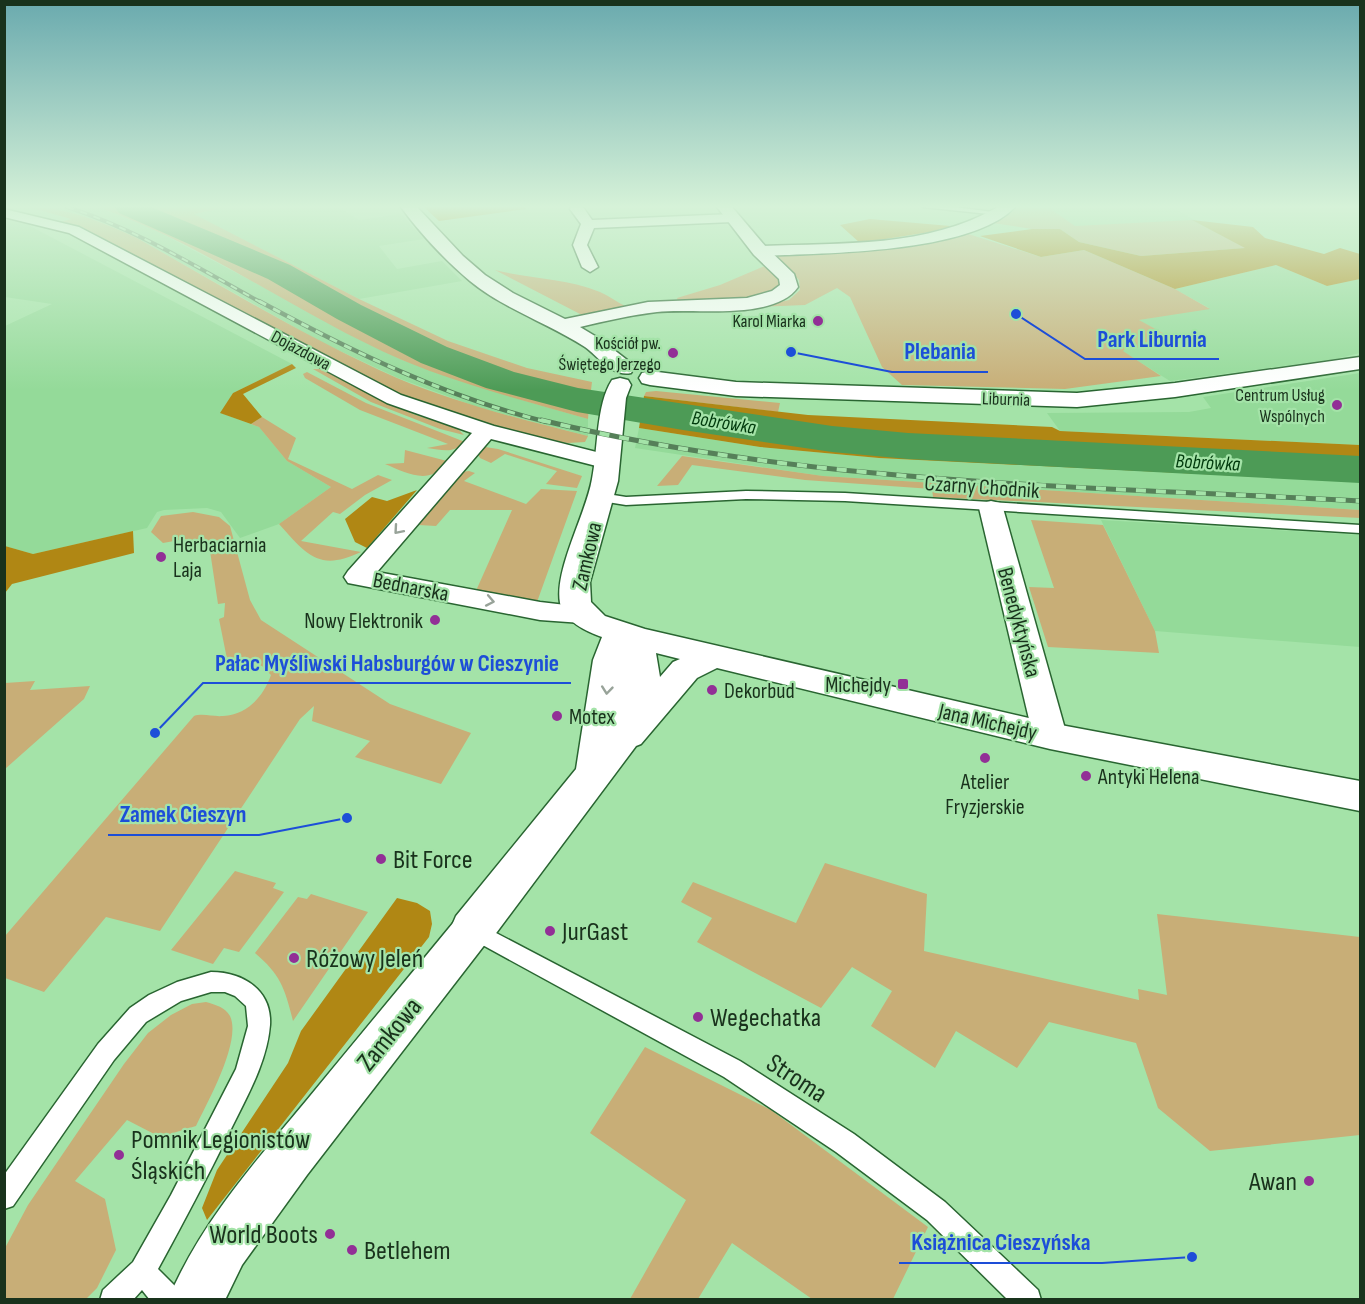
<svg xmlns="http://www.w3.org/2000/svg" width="1365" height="1304" font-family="'Sofia Sans Condensed',sans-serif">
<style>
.built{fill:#94da99}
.green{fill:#c8ae77}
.forest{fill:#b08714}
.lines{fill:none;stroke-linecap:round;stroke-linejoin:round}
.river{fill:#4d9b56;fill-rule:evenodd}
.service-casing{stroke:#296531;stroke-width:3}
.minor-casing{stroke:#296531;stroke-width:3}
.tertiary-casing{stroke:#296531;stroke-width:3}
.service{fill:#fff;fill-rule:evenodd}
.minor{fill:#fff;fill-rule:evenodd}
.tertiary{fill:#fff;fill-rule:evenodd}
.rail-far2-casing{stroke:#568059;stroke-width:4}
.rail-far1-casing{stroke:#568059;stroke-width:4.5}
.rail-casing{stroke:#568059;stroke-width:5}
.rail-far2{stroke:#a4e3a8;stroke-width:2;stroke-dasharray:7;stroke-linecap:butt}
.rail-far1{stroke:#a4e3a8;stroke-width:3;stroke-dasharray:8;stroke-linecap:butt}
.rail{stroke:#a4e3a8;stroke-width:4;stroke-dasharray:10;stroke-linecap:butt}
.oneway{stroke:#98a399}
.poi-dot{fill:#922f96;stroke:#a4e3a8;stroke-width:2}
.labels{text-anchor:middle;stroke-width:4.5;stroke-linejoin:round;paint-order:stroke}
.far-poi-label{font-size:18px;fill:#19321c;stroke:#a4e3a8;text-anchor:end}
.far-street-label{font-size:18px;fill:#19321c;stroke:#a4e3a8}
.far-water-label{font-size:20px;font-style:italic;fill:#003a0c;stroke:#a4e3a8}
.street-label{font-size:22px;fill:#19321c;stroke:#a4e3a8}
.poi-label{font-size:22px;fill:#19321c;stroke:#a4e3a8;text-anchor:start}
.near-poi-label{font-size:27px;fill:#19321c;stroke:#a4e3a8;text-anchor:start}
.near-street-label{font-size:27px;fill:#19321c;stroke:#a4e3a8}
.leader{fill:none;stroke:#1d4ed8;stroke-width:2}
.callout-dot{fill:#1d4ed8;stroke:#a4e3a8;stroke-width:2}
.callout-label{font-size:24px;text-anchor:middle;font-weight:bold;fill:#1d4ed8;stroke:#a4e3a8;stroke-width:4.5;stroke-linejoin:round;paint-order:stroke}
</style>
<rect width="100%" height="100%" fill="#a4e3a8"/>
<g class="built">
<path d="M 52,207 L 98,207 L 151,228 L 402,360 L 525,401 L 588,419 L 588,436 L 480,408 L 398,378 L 321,342 L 137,238 L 106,224 Z"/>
<path d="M 228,207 L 338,207 L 359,220 L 401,214 L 424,239 L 379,246 L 397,269 L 442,261 L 462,281 L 359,299 L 193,214 Z"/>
<path d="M 1018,207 L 1171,207 L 1246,248 L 993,223 Z"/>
<path d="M 5,216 L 38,224 L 30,226 L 292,364 L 233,393 L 221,413 L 259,427 L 287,461 L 331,487 L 279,524 L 240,538 L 221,512 L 207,508 L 164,510 L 157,512 L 147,528 L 33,554 L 5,546 L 5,326 L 52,304 L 5,297 Z"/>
<path d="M 1276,265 L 1327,286 L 1360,279 L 1360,353 L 1335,359 L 1170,381 L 1122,351 L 1125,349 L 1179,342 L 1138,320 L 1209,308 L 1175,289 Z"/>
<path d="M 1360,373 L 1360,445 L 1060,431 L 1047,413 L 1189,412 L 1211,408 L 1203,397 Z"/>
<path d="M 639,428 L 760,447 L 879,458 L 1360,482 L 1360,510 L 823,476 L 635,448 Z"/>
<path d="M 1101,520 L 1360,535 L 1360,647 L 1155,631 Z"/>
</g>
<g class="green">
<path d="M 29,207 C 67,207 102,222 137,238 C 222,286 307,338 397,378 C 459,404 524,420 588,436 L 585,442 L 568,443 L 546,440 L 455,416 L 394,392 L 85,231 L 61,222 L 71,219 Z"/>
<path d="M 98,207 L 122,207 L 236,257 L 361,328 L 445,366 L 510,388 L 589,406 L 588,419 C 526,401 462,385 402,360 C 298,315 206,245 98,207 Z"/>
<path d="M 147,207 L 228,207 L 194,214 L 359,299 L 448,341 L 527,368 L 592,382 L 590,398 L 510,379 L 453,355 L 388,327 L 191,226 Z"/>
<path d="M 1018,207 L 1049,208 L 1075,226 L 1192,220 L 1246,248 L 1141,256 L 1079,242 L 1060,229 L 1032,229 L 993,223 Z"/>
<path d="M 962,232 L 1041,257 L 1084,250 L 1175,289 L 1210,309 L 1139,320 L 1181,343 L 1125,349 L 1123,351 L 1161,376 L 1065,389 L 902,385 L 882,367 L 850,297 L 837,288 L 805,305 L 759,307 L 789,300 L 800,290 L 799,280 L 774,255 Z"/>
<path d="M 767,265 L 779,275 L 780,286 L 763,297 L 678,301 L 677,298 L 720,285 Z"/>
<path d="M 495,270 C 529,279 567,278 600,292 C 609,296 617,302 625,306 L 589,315 L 580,314 Z"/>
<path d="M 313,369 L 323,369 L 413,414 L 457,428 L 464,435 L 440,429 L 371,402 Z"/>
<path d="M 307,372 L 366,403 L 465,442 C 453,454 443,450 427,448 L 448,444 L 360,410 L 305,378 L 303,374 Z"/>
<path d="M 656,391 L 780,403 L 778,412 L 644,396 L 646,392 Z"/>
<path d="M 262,417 L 296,438 L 288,459 L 352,489 L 378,475 L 392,480 L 365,495 L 340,514 L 333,512 L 301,541 L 361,552 C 319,572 307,555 279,524 L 331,487 L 287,461 L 259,427 L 251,424 Z"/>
<path d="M 485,447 L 498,449 L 582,476 L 577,488 L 546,484 L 557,471 L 505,454 L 491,463 L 480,458 L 478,454 Z"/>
<path d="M 405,450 L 447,461 L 446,465 C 427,485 407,473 385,464 L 404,463 Z"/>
<path d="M 682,456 L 823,476 L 1360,510 L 1360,518 L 933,497 L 932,489 L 805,480 L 692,465 L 678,485 L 657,486 Z"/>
<path d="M 469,471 L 475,473 L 464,481 L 526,504 L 541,489 L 577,491 L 537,602 L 475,593 L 512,510 L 450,510 L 436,526 L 419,525 L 456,476 L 462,472 Z"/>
<path d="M 193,512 L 219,517 L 230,526 L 250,600 L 261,620 L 390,704 L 471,733 L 441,784 L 355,757 L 370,741 L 312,721 L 314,706 L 300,719 L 160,931 L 106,917 L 44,992 L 5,978 L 5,936 L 194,716 C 203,713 213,717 223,716 C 248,714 263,697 271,675 L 262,666 L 228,664 L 219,619 L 224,617 L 225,603 L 218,604 L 210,551 L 215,547 L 201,545 L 204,543 L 201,541 L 196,543 L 185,539 L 163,543 L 151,532 L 161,516 Z"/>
<path d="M 1031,520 L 1103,525 L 1155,631 L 1159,653 L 1048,647 L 1029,587 L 1054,588 Z"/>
<path d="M 35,681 L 30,690 L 90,686 L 84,699 L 5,769 L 5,683 Z"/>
<path d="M 825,863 L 927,894 L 924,951 L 1139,1000 L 1138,989 L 1167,995 L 1157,914 L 1360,937 L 1360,1135 L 1210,1151 L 1158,1108 L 1136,1043 L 1049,1022 L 1017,1068 L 956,1031 L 935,1068 L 871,1026 L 892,991 L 852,967 L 821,1008 L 697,942 L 712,918 L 681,902 L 693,882 L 796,923 Z"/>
<path d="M 235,871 L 276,883 L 273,888 L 284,892 L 239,952 L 224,948 L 213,964 L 171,950 Z"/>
<path d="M 311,894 L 368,912 L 293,1021 C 285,989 281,975 255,953 L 298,897 L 307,899 Z"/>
<path d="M 206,1002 C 216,1005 225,1007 230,1016 C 242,1041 207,1103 196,1126 L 160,1137 L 127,1120 L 75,1181 L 105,1199 L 116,1250 L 97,1288 L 86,1299 L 5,1299 L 5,1248 L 28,1205 L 124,1064 L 148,1033 L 171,1015 L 192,1004 Z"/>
<path d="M 645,1047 L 771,1110 L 928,1227 L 893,1299 L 812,1299 L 732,1243 L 698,1299 L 630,1299 L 686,1200 L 590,1133 Z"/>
</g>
<g class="forest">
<path d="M 424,207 L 525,207 L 526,209 L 439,221 Z"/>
<path d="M 870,219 L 962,227 L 860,243 L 840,225 Z"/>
<path d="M 1192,220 L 1253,227 L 1265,238 L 1324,254 L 1340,248 L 1360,254 L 1360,279 L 1327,286 L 1276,265 L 1175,289 L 1084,250 L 1041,257 L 980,236 L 1032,229 L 1060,229 L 1079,242 L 1141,256 L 1245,248 Z"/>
<path d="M 292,364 L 296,368 L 243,394 L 262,417 L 251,424 L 220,413 L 233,393 Z"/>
<path d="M 644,396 L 808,415 L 1052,427 L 1060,431 L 1360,445 L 1360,482 L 879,458 L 760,447 L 639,428 Z"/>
<path d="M 417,490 L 367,548 L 355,542 L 345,519 L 372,497 L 387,501 Z"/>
<path d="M 133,531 L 134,553 L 12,584 L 5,593 L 5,546 L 33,554 Z"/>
<path d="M 397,898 L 417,903 L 430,911 L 432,924 L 429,937 L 207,1220 L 202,1208 L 217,1170 L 288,1063 L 301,1031 Z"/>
</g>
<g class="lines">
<path class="river" d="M 115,207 L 151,207 L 290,265 L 361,305 L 447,347 L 514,372 L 578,388 L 832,426 L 908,433 L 1360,456 L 1360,483 L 908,459 L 832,452 L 683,430 L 577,412 L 486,388 L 421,363 L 337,319 L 268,279 L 119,213 Z"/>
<defs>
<g id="service">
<path d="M 923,207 L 954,207 L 1001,213 L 998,215 Z"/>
<path d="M 746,491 L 845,493 L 1360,525 L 1360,533 L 845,501 L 746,499 L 626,505 L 601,501 L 595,497 L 601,493 L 626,497 Z"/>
<path d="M 475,922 L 740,1061 L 854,1134 L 945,1202 L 1038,1290 L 1041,1300 L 1008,1300 L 927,1220 L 836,1152 L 724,1077 L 468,937 L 465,931 L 468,925 Z"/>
<path d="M 211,972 C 243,972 272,990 270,1025 C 267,1063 246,1098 230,1131 C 207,1178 183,1223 158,1269 L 179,1290 L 182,1300 L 150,1300 L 142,1290 L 133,1300 L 100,1300 L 103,1290 L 133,1262 L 171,1195 L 236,1069 L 248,1026 L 246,1006 L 235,996 L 225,992 L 211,992 L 181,1001 L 146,1022 L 114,1060 L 13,1206 L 4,1209 L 4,1175 L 98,1044 L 130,1008 L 149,995 L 177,982 Z"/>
</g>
<g id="minor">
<path d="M 571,207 L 583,207 L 592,220 L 732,214 L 739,218 L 732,222 L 594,228 L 587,245 L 598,267 L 590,272 L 582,267 L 573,245 L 581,224 L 570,209 Z"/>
<path d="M 998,207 L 1015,207 C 971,254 822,253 760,256 L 752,251 L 760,246 C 840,243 927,248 998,207 Z"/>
<path d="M 4,209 L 79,227 L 401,395 L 494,426 L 616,457 L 619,462 L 616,467 L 608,469 L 491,439 L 377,572 L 540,602 L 592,608 L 596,614 L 592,620 L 582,623 L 540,620 L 348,583 L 344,577 L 348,571 L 472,433 L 387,403 L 69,233 L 4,217 Z"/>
<path d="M 991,501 L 1000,503 L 1003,508 L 1067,736 L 1062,744 L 1050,748 L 1038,744 L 1033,736 L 979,508 L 982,503 Z"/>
<path d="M 472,912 L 486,917 L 492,930 L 486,943 L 307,1175 L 242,1265 L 225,1300 L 168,1300 C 199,1225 255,1162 306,1101 C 356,1040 407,979 458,917 Z"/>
</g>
<g id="tertiary">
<path d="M 401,207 L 417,207 L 463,256 L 485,275 L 513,293 L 565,319 L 648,302 L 747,298 L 772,291 L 780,285 L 779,279 L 754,255 L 717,207 L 732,207 L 766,247 L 794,274 L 798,287 C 775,321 693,308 657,312 C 631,315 605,321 580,327 L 600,339 L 631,363 L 634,368 L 631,373 C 612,377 599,357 585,347 C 548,323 504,309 470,281 C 445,260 420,233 401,207 Z"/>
<path d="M 1360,357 L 1360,369 L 1175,397 L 1077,407 L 736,396 L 650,385 L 642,383 L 639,378 L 642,373 L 650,371 L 736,382 L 1077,393 L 1175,383 Z"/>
<path d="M 620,378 L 628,380 L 631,385 L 626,398 L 618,481 L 590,582 L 591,602 L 605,616 L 645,629 L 1050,723 L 1360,781 L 1360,811 L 1050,749 L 717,668 L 697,678 L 641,744 L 636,746 L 488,944 L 472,950 L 456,944 L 450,930 L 456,916 L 576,769 L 593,660 L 602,637 C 587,632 564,621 560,603 C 554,570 586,514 592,479 C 598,450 596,404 612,380 ZM 656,653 L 680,659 L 673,662 L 660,677 Z"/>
</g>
</defs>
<use href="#service" class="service-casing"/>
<use href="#minor" class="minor-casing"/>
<use href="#tertiary" class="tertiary-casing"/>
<use href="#service" class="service"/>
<use href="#minor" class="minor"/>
<use href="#tertiary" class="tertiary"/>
<defs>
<path id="rail-far2" d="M 67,207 C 136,229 198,268 262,303"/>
<path id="rail-far1" d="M 259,301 C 351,351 445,397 547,422"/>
<path id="rail" d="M 541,420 C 809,485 1086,486 1360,501"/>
</defs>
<use href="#rail-far2" class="rail-far2-casing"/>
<use href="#rail-far1" class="rail-far1-casing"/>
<use href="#rail" class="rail-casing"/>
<use href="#rail-far2" class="rail-far2"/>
<use href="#rail-far1" class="rail-far1"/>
<use href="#rail" class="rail"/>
</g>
<defs><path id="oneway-chevron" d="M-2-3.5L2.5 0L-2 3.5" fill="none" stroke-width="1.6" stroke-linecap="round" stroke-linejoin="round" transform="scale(1.5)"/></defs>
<g class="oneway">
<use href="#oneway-chevron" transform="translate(398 530) rotate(131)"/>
<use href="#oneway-chevron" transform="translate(490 601) rotate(11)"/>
<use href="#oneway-chevron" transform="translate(607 690) rotate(96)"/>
</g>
<linearGradient id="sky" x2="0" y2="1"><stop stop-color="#6aaaae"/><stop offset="0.53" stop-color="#d6f2d8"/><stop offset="1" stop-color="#d6f2d8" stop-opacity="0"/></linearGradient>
<rect width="1365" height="390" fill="url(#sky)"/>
<g class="poi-dot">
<circle cx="818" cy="321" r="6"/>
<circle cx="673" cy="353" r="6"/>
<circle cx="1337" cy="405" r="6"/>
<circle cx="161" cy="557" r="6"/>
<circle cx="435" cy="620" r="6"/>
<rect x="897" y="678" width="12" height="12" rx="3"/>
<circle cx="712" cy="690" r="6"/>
<circle cx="557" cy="716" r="6"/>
<circle cx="985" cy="758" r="6"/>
<circle cx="1086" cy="776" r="6"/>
<circle cx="381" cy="859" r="6"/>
<circle cx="550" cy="931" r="6"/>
<circle cx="294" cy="958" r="6"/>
<circle cx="698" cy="1017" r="6"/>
<circle cx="119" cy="1155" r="6"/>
<circle cx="1309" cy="1181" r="6"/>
<circle cx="330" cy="1234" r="6"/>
<circle cx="352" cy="1250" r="6"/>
</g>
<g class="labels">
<g class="far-poi-label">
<text x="806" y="327">Karol Miarka</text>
<text x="661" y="349">Kościół pw.<tspan x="661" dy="21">Świętego Jerzego</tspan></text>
<text x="1325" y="401">Centrum Usług<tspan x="1325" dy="21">Wspólnych</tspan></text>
</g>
<g class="far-street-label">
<text transform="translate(301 350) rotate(28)" y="6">Dojazdowa</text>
<text transform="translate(1006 399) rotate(2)" y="6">Liburnia</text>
</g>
<g class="far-water-label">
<text transform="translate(724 422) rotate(9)" y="7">Bobrówka</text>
<text transform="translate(1208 462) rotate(3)" y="7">Bobrówka</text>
</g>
<g class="street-label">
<text transform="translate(982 486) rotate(4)" y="8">Czarny Chodnik</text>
<text transform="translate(586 556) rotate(-77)" y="8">Zamkowa</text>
<text transform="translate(411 586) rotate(11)" y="8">Bednarska</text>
<text transform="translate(1020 622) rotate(75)" y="8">Benedyktyńska</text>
<text transform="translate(988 721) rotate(13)" y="8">Jana Michejdy</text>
</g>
<g class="poi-label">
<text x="173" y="552">Herbaciarnia<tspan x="173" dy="25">Laja</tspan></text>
<text x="423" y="628" text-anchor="end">Nowy Elektronik</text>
<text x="891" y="692" text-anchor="end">Michejdy</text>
<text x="724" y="698">Dekorbud</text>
<text x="569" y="724">Motex</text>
<text x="1098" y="784">Antyki Helena</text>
<text x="985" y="789" text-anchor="middle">Atelier<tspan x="985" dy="25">Fryzjerskie</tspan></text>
</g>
<g class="near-poi-label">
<text x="393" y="868">Bit Force</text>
<text x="562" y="940">JurGast</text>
<text x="306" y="967">Różowy Jeleń</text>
<text x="710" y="1026">Wegechatka</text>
<text x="131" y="1148">Pomnik Legionistów<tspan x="131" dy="31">Śląskich</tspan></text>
<text x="1297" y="1190" text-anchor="end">Awan</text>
<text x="318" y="1243" text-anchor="end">World Boots</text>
<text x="364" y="1259">Betlehem</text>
</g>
<g class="near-street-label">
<text transform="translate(389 1034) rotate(-51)" y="9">Zamkowa</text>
<text transform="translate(797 1078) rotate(33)" y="9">Stroma</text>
</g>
</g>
<path class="leader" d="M1016 314L1085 359H1219M791 352L892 372H988M155 733L203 683H571M347 818L259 835H108M1192 1257L1102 1263H899"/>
<g class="callout-dot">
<circle cx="1016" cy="314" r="6"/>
<circle cx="791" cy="352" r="6"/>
<circle cx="155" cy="733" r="6"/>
<circle cx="347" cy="818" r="6"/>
<circle cx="1192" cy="1257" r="6"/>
</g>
<g class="callout-label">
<text x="1152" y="347">Park Liburnia</text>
<text x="940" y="359">Plebania</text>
<text x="387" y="671">Pałac Myśliwski Habsburgów w Cieszynie</text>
<text x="183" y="822">Zamek Cieszyn</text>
<text x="1001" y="1250">Książnica Cieszyńska</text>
</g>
<rect width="1365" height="1304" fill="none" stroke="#19321c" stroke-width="12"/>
</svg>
